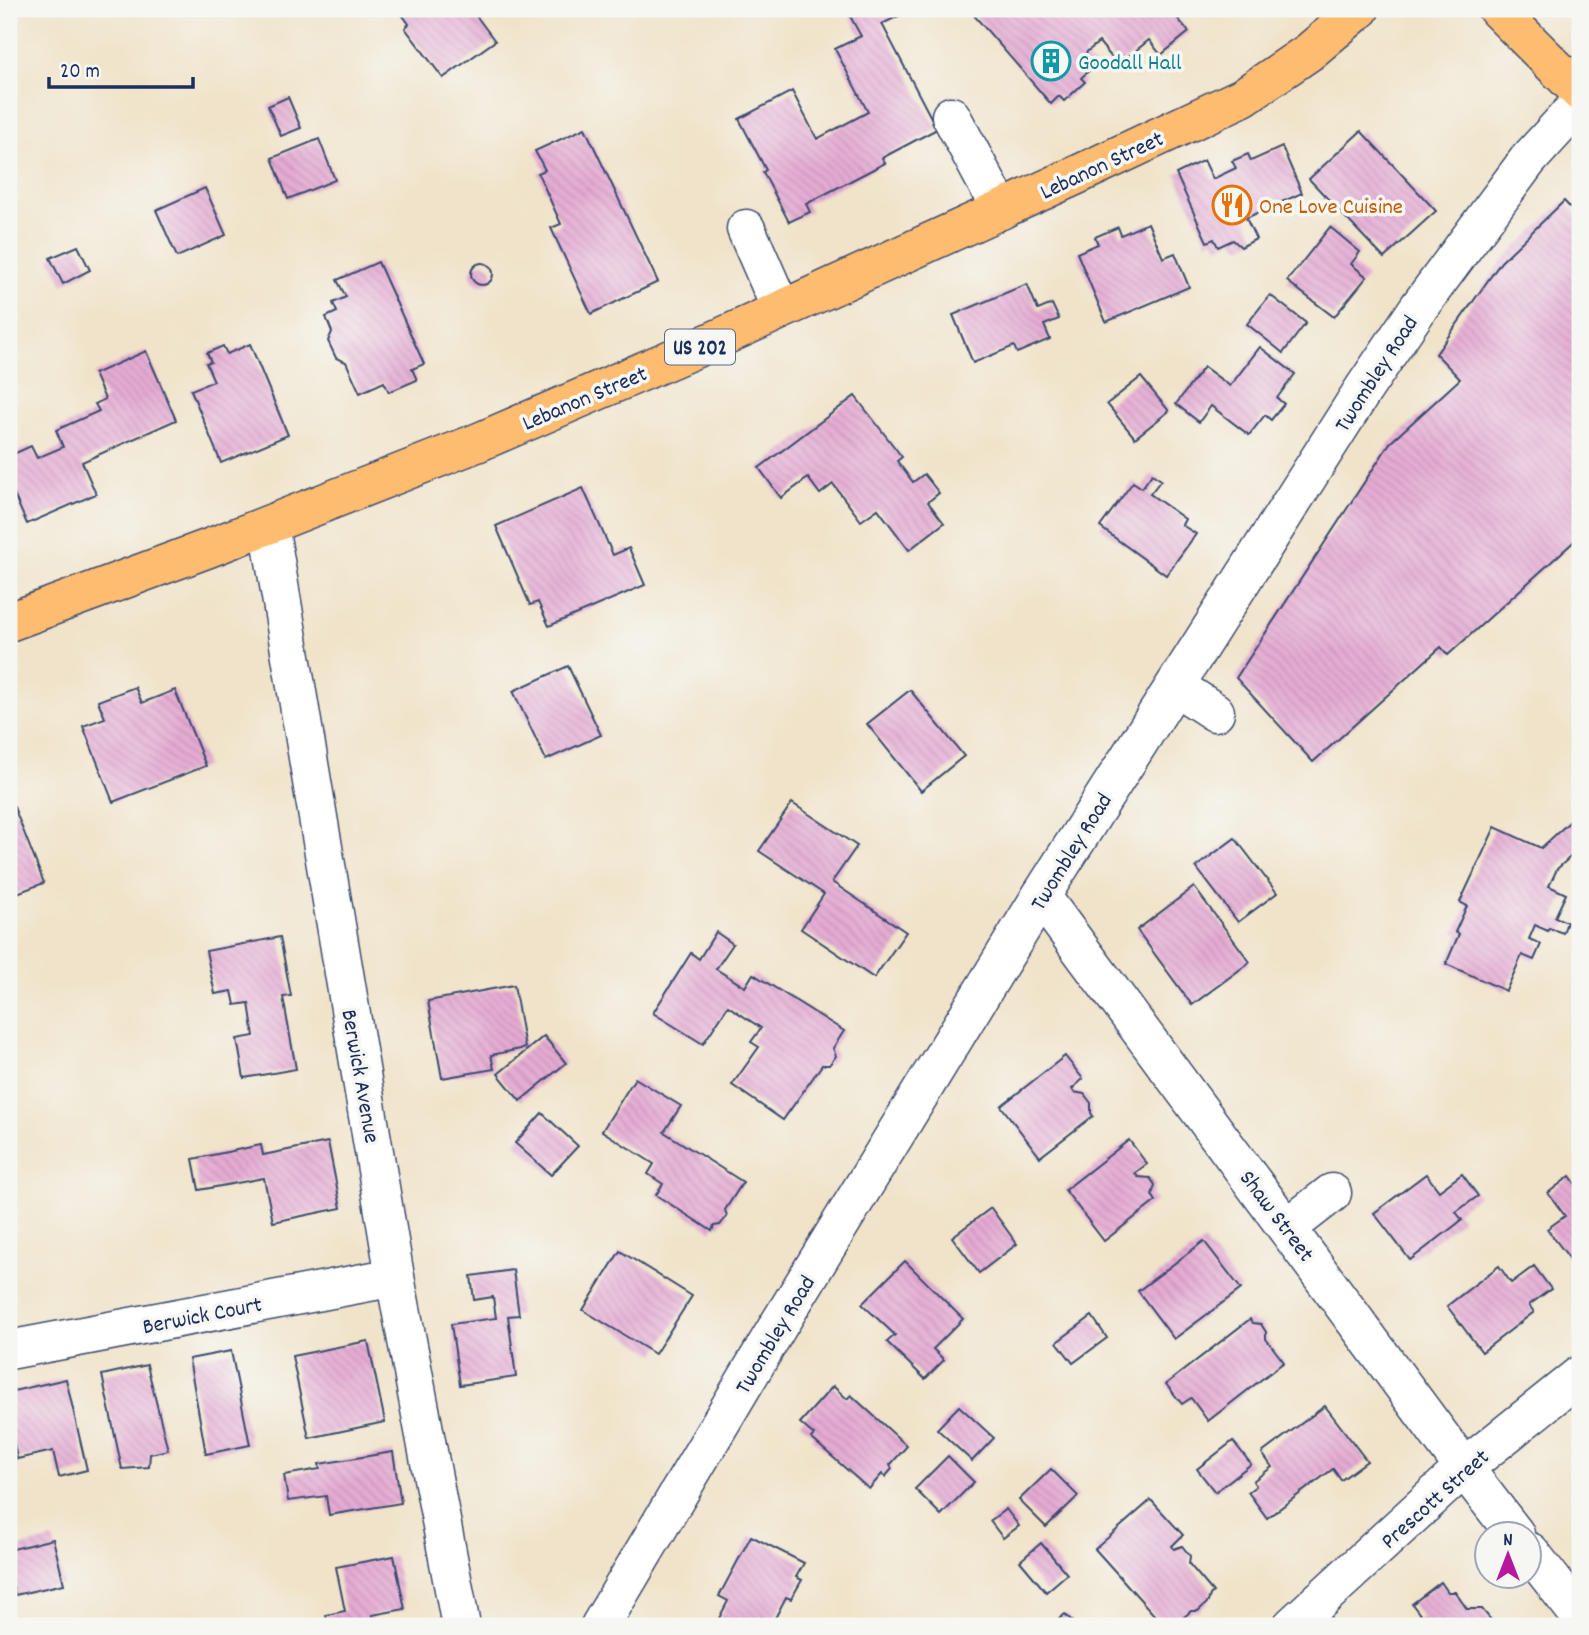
<svg xmlns="http://www.w3.org/2000/svg" width="1589" height="1635" font-family="Dekko,sans-serif">
<style>
.building{fill:url(#building-back-hatch)}
.lines{fill:none;stroke-linecap:round;stroke-linejoin:round}
.minor-casing{stroke:#3b4a6e;stroke-width:41}
.highway-casing{stroke:#3b4a6e;stroke-width:41}
.minor{stroke:#fff;stroke-width:38}
.highway{stroke:#febc70;stroke-width:38}
.labels{text-anchor:middle;stroke-width:7;stroke-linejoin:round;paint-order:stroke}
.shield{fill:#f6f6f2;stroke:#5d6b8a;stroke-width:2}
.shield-label{font-size:21px;font-weight:bold;fill:#1b2f5e}
.culture-label{font-size:23px;fill:#0d838f;stroke:#f6f6f2;text-anchor:start}
.street-label{font-size:23px;fill:#1b2f5e;stroke:#f6f6f2}
.food-label{font-size:23px;fill:#c56008;stroke:#f6f6f2;text-anchor:start}
</style>
<defs>
<pattern id="building-back-hatch" width="6" height="6" patternUnits="userSpaceOnUse" patternTransform="scale(1.75)"><rect width="6" height="6" fill="#e5abd3"/><path d="M-1 5l2 2M0 0l6 6M5-1l2 2" fill="none" stroke="#c493b8"/></pattern>
</defs>
<rect width="100%" height="100%" fill="#f6f6f2"/>
<filter id="ink" filterUnits="userSpaceOnUse"><feTurbulence type="fractalNoise" baseFrequency=".0143" numOctaves="2"/><feDisplacementMap in="SourceGraphic" scale="14" xChannelSelector="R" yChannelSelector="G"/><feConvolveMatrix kernelMatrix="1 2 1 2 8 2 1 2 1" color-interpolation-filters="sRGB"/></filter>
<filter id="wash" filterUnits="userSpaceOnUse"><feTurbulence type="fractalNoise" baseFrequency=".00686" numOctaves="4" result="noise"/><feDisplacementMap in="SourceGraphic" scale="28" xChannelSelector="R" yChannelSelector="G"/><feGaussianBlur stdDeviation="1.57" result="paint"/><feColorMatrix in="noise" values="0 0 0 0 0 0 0 0 0 0 0 0 0 0 0 0 0 1.4 0 .05"/><feComposite in="paint" operator="in"/></filter>
<g filter="url(#wash)">
<rect width="100%" height="100%" fill="#f0e3c9"/>
<g id="blocks">
<g class="building">
<path d="M 398,9 L 471,9 L 495,41 L 443,78 L 405,28 L 409,24 Z"/>
<path d="M 846,9 L 913,9 L 882,24 L 937,129 L 882,158 L 885,163 L 806,204 L 810,212 L 789,222 L 763,172 L 766,170 L 739,119 L 792,91 L 817,139 L 868,112 L 835,49 L 861,36 Z"/>
<path d="M 976,9 L 1170,9 L 1189,32 L 1161,55 L 1149,40 L 1118,65 L 1099,42 L 1083,55 L 1094,66 L 1081,78 L 1085,82 L 1064,101 L 1059,96 L 1051,104 L 972,13 Z"/>
<path d="M 288,97 L 301,128 L 281,136 L 268,106 Z"/>
<path d="M 585,128 L 658,282 L 591,314 L 551,228 L 561,224 L 538,173 L 545,170 L 535,151 Z"/>
<path d="M 1361,131 L 1436,211 L 1384,258 L 1309,179 Z"/>
<path d="M 319,139 L 335,180 L 288,199 L 272,158 Z"/>
<path d="M 1282,147 L 1302,193 L 1246,218 L 1256,239 L 1241,247 L 1233,240 L 1218,247 L 1214,239 L 1207,242 L 1176,174 L 1204,160 L 1213,179 L 1236,168 L 1232,161 L 1248,154 L 1251,161 Z"/>
<path d="M 205,188 L 226,235 L 177,257 L 156,210 Z"/>
<path d="M 1564,201 L 1580,218 L 1580,536 L 1448,655 L 1441,647 L 1313,762 L 1236,678 L 1390,443 L 1460,379 L 1436,354 L 1501,262 Z"/>
<path d="M 1148,223 L 1163,258 L 1175,253 L 1189,287 L 1106,322 L 1077,253 L 1098,244 L 1095,237 L 1118,227 L 1121,235 Z"/>
<path d="M 1330,227 L 1360,252 L 1351,264 L 1367,277 L 1334,317 L 1287,281 Z"/>
<path d="M 78,246 L 90,270 L 63,284 L 50,258 Z"/>
<path d="M 378,262 L 424,364 L 412,369 L 417,380 L 389,392 L 384,382 L 360,393 L 346,362 L 336,358 L 328,341 L 332,332 L 326,317 L 337,312 L 333,303 L 346,297 L 337,280 Z"/>
<circle cx="482" cy="274" r="11"/>
<path d="M 1027,284 L 1038,310 L 1052,304 L 1059,319 L 1044,325 L 1050,339 L 1017,353 L 1014,346 L 973,363 L 953,315 Z"/>
<path d="M 1270,295 L 1306,323 L 1283,353 L 1247,324 Z"/>
<path d="M 250,344 L 288,435 L 221,463 L 191,390 L 214,381 L 206,363 L 211,362 L 207,353 L 223,346 L 227,354 Z"/>
<path d="M 1260,347 L 1295,374 L 1277,398 L 1284,404 L 1271,420 L 1265,415 L 1249,435 L 1211,406 L 1199,422 L 1176,404 L 1204,367 L 1230,386 Z"/>
<path d="M 146,351 L 176,420 L 82,462 L 96,494 L 27,524 L 9,483 L 9,472 L 12,471 L 9,462 L 9,456 L 31,446 L 37,458 L 63,447 L 56,430 L 99,411 L 95,404 L 105,399 L 94,374 Z"/>
<path d="M 1141,377 L 1169,411 L 1135,438 L 1107,404 Z"/>
<path d="M 855,396 L 902,457 L 897,461 L 913,482 L 924,474 L 939,493 L 928,502 L 944,523 L 909,550 L 878,509 L 861,521 L 833,484 L 820,494 L 808,478 L 781,498 L 759,468 Z"/>
<path d="M 1152,474 L 1161,480 L 1150,494 L 1185,519 L 1182,525 L 1196,534 L 1166,575 L 1100,527 L 1133,482 L 1142,488 Z"/>
<path d="M 583,488 L 613,555 L 629,548 L 645,585 L 549,626 L 538,602 L 530,605 L 496,526 Z"/>
<path d="M 568,666 L 601,735 L 546,760 L 513,691 Z"/>
<path d="M 135,687 L 142,703 L 175,690 L 206,766 L 113,802 L 83,726 L 105,718 L 98,701 Z"/>
<path d="M 910,690 L 964,756 L 921,791 L 867,724 Z"/>
<path d="M 792,803 L 857,846 L 832,882 L 906,932 L 874,978 L 801,929 L 824,894 L 759,851 Z"/>
<path d="M 14,807 L 44,883 L 9,896 L 9,809 Z"/>
<path d="M 1578,814 L 1580,817 L 1580,848 L 1557,869 L 1549,886 L 1566,894 L 1555,917 L 1567,922 L 1563,933 L 1549,928 L 1548,931 L 1535,925 L 1529,939 L 1541,944 L 1534,960 L 1522,955 L 1506,991 L 1446,964 L 1459,934 L 1455,932 L 1467,906 L 1460,902 L 1495,827 L 1541,848 Z"/>
<path d="M 1235,838 L 1277,893 L 1238,922 L 1196,867 Z"/>
<path d="M 1194,887 L 1250,962 L 1192,1005 L 1137,930 Z"/>
<path d="M 716,932 L 733,944 L 716,969 L 745,987 L 753,974 L 844,1031 L 833,1048 L 836,1056 L 829,1065 L 822,1065 L 783,1120 L 732,1085 L 759,1047 L 751,1042 L 761,1028 L 728,1006 L 703,1044 L 653,1013 L 691,953 L 699,959 Z"/>
<path d="M 280,937 L 291,996 L 283,997 L 296,1069 L 244,1078 L 237,1039 L 254,1036 L 249,1003 L 235,1005 L 232,991 L 215,994 L 206,951 Z"/>
<path d="M 514,985 L 525,1048 L 491,1055 L 494,1069 L 442,1078 L 428,1001 Z"/>
<path d="M 544,1036 L 566,1063 L 520,1101 L 498,1074 Z"/>
<path d="M 1065,1056 L 1083,1079 L 1072,1089 L 1074,1092 L 1084,1094 L 1091,1103 L 1091,1113 L 1093,1116 L 1040,1157 L 1001,1106 Z"/>
<path d="M 635,1078 L 681,1106 L 664,1132 L 743,1182 L 725,1210 L 727,1216 L 720,1225 L 714,1226 L 712,1231 L 656,1195 L 663,1184 L 648,1174 L 654,1164 L 602,1131 Z"/>
<path d="M 542,1113 L 578,1146 L 551,1175 L 515,1143 Z"/>
<path d="M 1129,1140 L 1147,1164 L 1135,1173 L 1138,1177 L 1150,1178 L 1155,1185 L 1152,1195 L 1156,1201 L 1104,1241 L 1065,1190 Z"/>
<path d="M 328,1142 L 341,1208 L 273,1222 L 264,1178 L 199,1190 L 193,1159 L 261,1145 L 263,1155 Z"/>
<path d="M 1426,1174 L 1439,1191 L 1462,1174 L 1478,1196 L 1456,1212 L 1462,1220 L 1410,1260 L 1374,1213 Z"/>
<path d="M 1570,1176 L 1580,1190 L 1580,1272 L 1547,1229 L 1565,1216 L 1548,1193 Z"/>
<path d="M 991,1208 L 1017,1244 L 979,1273 L 952,1237 Z"/>
<path d="M 1204,1241 L 1241,1289 L 1174,1339 L 1138,1291 Z"/>
<path d="M 620,1251 L 692,1296 L 655,1354 L 583,1310 Z"/>
<path d="M 905,1261 L 963,1319 L 933,1349 L 944,1360 L 925,1379 L 887,1342 L 895,1335 L 862,1304 Z"/>
<path d="M 1499,1266 L 1511,1283 L 1534,1266 L 1551,1289 L 1529,1305 L 1534,1312 L 1482,1352 L 1447,1306 Z"/>
<path d="M 513,1270 L 519,1315 L 508,1316 L 516,1377 L 460,1385 L 451,1324 L 496,1318 L 493,1297 L 474,1300 L 471,1276 Z"/>
<path d="M 1092,1316 L 1107,1338 L 1073,1363 L 1057,1342 Z"/>
<path d="M 1250,1319 L 1253,1323 L 1261,1324 L 1266,1332 L 1266,1339 L 1284,1362 L 1208,1421 L 1191,1398 L 1182,1404 L 1166,1384 Z"/>
<path d="M 368,1341 L 385,1422 L 309,1438 L 292,1356 Z"/>
<path d="M 231,1351 L 250,1445 L 206,1454 L 189,1359 Z"/>
<path d="M 147,1365 L 168,1450 L 150,1454 L 149,1467 L 122,1469 L 102,1375 Z"/>
<path d="M 66,1379 L 87,1470 L 59,1477 L 53,1451 L 17,1459 L 9,1419 L 9,1392 Z"/>
<path d="M 833,1386 L 847,1399 L 851,1395 L 907,1446 L 890,1465 L 892,1469 L 885,1477 L 882,1474 L 869,1489 L 811,1438 L 814,1435 L 800,1423 Z"/>
<path d="M 959,1406 L 994,1438 L 972,1461 L 937,1429 Z"/>
<path d="M 1325,1406 L 1367,1461 L 1341,1480 L 1333,1469 L 1267,1518 L 1248,1492 L 1256,1486 L 1253,1481 L 1272,1467 L 1262,1453 Z"/>
<path d="M 1233,1441 L 1251,1464 L 1215,1492 L 1197,1469 Z"/>
<path d="M 393,1452 L 401,1503 L 329,1515 L 326,1496 L 288,1501 L 284,1475 L 320,1469 L 319,1464 Z"/>
<path d="M 948,1456 L 974,1482 L 941,1515 L 915,1489 Z"/>
<path d="M 1051,1469 L 1078,1496 L 1046,1527 L 1019,1500 Z"/>
<path d="M 1151,1500 L 1183,1535 L 1172,1546 L 1174,1549 L 1182,1546 L 1190,1556 L 1189,1564 L 1213,1592 L 1210,1595 L 1208,1602 L 1198,1611 L 1191,1611 L 1174,1626 L 1164,1626 L 1095,1549 Z"/>
<path d="M 1006,1509 L 1019,1526 L 1003,1538 L 990,1521 Z"/>
<path d="M 751,1536 L 804,1563 L 796,1577 L 802,1580 L 791,1599 L 786,1597 L 772,1624 L 762,1618 L 758,1626 L 715,1626 L 728,1601 L 719,1596 Z"/>
<path d="M 53,1539 L 64,1584 L 15,1595 L 11,1578 L 9,1578 L 9,1550 Z"/>
<path d="M 1041,1543 L 1067,1574 L 1046,1592 L 1020,1561 Z"/>
<path d="M 394,1556 L 405,1609 L 372,1615 L 374,1626 L 328,1626 L 326,1615 L 345,1611 L 336,1567 Z"/>
<path d="M 1441,1582 L 1448,1592 L 1455,1592 L 1467,1609 L 1482,1609 L 1496,1626 L 1410,1626 L 1422,1617 L 1412,1604 Z"/>
<path d="M 1065,1614 L 1077,1626 L 1051,1626 Z"/>
</g>
</g>
</g>
<g filter="url(#ink)">
<use href="#blocks" fill-opacity="0" stroke="#3b4a6e" stroke-width="2"/>
<g class="lines">
<defs>
<g id="minor">
<path d="M 951,116 L 1001,210"/>
<path d="M 746,229 L 781,309"/>
<path d="M 269,525 L 395,1277 L 461,1626"/>
<path d="M 1175,686 L 1215,712"/>
<path d="M 1041,896 L 1464,1468 L 1515,1534"/>
<path d="M 1287,1228 L 1332,1193"/>
<path d="M 9,1350 L 395,1277"/>
<path d="M 1530,1552 L 1580,1616"/>
<path d="M 600,1626 L 778,1326 L 1041,896 L 1363,390 L 1419,307 L 1528,160 L 1580,103"/>
<path d="M 1292,1626 L 1464,1468 L 1580,1375"/>
</g>
<g id="highway">
<path d="M 1497,9 L 1580,92"/>
<path d="M 9,622 L 209,548 L 479,442 L 713,341 L 1077,175 L 1243,97 L 1309,52 L 1360,9"/>
</g>
</defs>
<use href="#minor" class="minor-casing"/>
<use href="#highway" class="highway-casing"/>
<use href="#minor" class="minor"/>
<use href="#highway" class="highway"/>
</g>
</g>
<defs>
<symbol id="building-ring" viewBox="-11 -11 22 22"><circle r="9.5" fill="#f6f6f2" stroke="#0f9aa8" stroke-width="1.5"/><path d="M-4-6H4V6H1V3H-1V6H-4ZM-2.5-4.3h1.7v1.8h-1.7ZM.8-4.3h1.7v1.8H.8ZM-2.5-1h1.7V.8h-1.7ZM.8-1h1.7V.8H.8Z" fill="#0f9aa8"/></symbol>
<symbol id="restaurant-ring" viewBox="-11 -11 22 22"><circle r="9.5" fill="#f6f6f2" stroke="#e8710a" stroke-width="1.5"/><path d="M-5-6h1v4h1v-4h1v4h1v-4h1v5L-1.5 .5V6h-2V.5L-5-1ZM5-6V6H3V1.5H1.5Q1.5-4 5-6Z" fill="#e8710a"/></symbol>
</defs>
<g fill-rule="evenodd">
<use href="#building-ring" x="1029" y="39" width="44" height="44"/>
<use href="#restaurant-ring" x="1210" y="183" width="44" height="44"/>
</g>
<g class="labels">
<rect class="shield" x="665" y="329.5" width="70" height="35" rx="5"/>
<g class="shield-label">
<text x="700" y="354">US 202</text>
</g>
<g class="culture-label">
<text x="1078" y="69">Goodall Hall</text>
</g>
<g class="street-label">
<text transform="translate(1101 164) rotate(-25)" y="8">Lebanon Street</text>
<text transform="translate(1375 373) rotate(-57)" y="8">Twombley Road</text>
<text transform="translate(584 397) rotate(-23)" y="8">Lebanon Street</text>
<text transform="translate(1070 851) rotate(-58)" y="8">Twombley Road</text>
<text transform="translate(362 1076) rotate(80)" y="8">Berwick Avenue</text>
<text transform="translate(1278 1215) rotate(53)" y="8">Shaw Street</text>
<text transform="translate(202 1314) rotate(-11)" y="8">Berwick Court</text>
<text transform="translate(774 1334) rotate(-59)" y="8">Twombley Road</text>
<text transform="translate(1434 1498) rotate(-42)" y="8">Prescott Street</text>
</g>
<g class="food-label">
<text x="1259" y="213">One Love Cuisine</text>
</g>
</g>
<rect width="1589" height="1635" fill="none" stroke="#f6f6f2" stroke-width="35"/>
<g transform="translate(1508 1555)"><circle r="33" fill="#f6f6f2" stroke="#9ea6b7" stroke-width="2"/>
<path d="M0-5L12 26L0 18L-12 26Z" fill="#b5179e"/>
<text y="-10" font-size="19" font-weight="bold" text-anchor="middle" fill="#1b2f5e">N</text>
</g>
<path d="M49 77v10h144v-10" fill="none" stroke="#1b2f5e" stroke-width="3.5"/>
<text x="60" y="77" font-size="21" fill="#1b2f5e" stroke="#f6f6f2" stroke-width="5" paint-order="stroke">20 m</text>
</svg>
